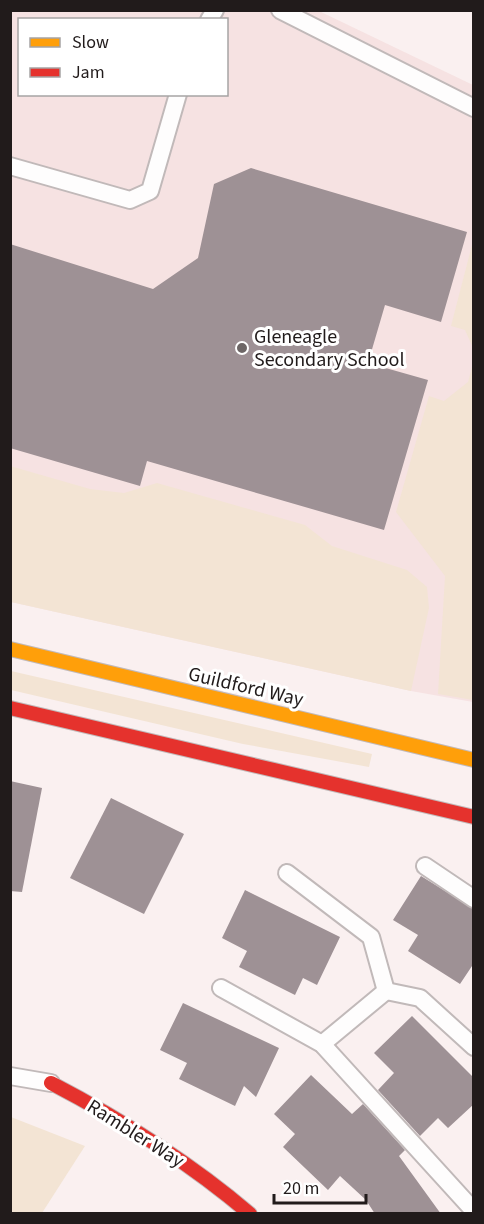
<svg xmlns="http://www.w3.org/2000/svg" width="484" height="1224" font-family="'Source Sans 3',sans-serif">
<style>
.built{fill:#f6e2e2;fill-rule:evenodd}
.green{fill:#f3e4d4}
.building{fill:#9e9195}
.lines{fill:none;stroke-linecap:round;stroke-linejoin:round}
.lane-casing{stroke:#c1b9b9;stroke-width:20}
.slow-casing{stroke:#c1b9b9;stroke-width:16}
.jam-casing{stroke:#c1b9b9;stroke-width:16}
.lane{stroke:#fefdfd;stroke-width:16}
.slow{stroke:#ff9f0a;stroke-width:14}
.jam{stroke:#e5322d;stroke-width:14}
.poi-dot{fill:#6d6666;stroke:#fff;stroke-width:2}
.labels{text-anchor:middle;stroke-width:6;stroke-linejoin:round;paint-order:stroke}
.poi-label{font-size:20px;fill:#211b1b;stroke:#fff;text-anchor:start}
.street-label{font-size:20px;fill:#211b1b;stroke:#fff}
</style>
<rect width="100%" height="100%" fill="#faf0f0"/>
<path class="built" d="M 11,11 L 319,11 L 473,85 L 473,702 L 411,691 L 11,602 ZM 20,20 L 226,20 L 226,94 L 20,94 Z"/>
<g class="green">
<path d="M 473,241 L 473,348 L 465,330 L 451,326 Z"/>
<path d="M 473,363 L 473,700 L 438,694 L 445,576 L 396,512 L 429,396 L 444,401 L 468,382 Z"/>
<path d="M 10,466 L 90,489 L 124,493 L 157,483 L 305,525 L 332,546 L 407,570 L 427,587 L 429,608 L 411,691 L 11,602 Z"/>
<path d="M 11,671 L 372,754 L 369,767 L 243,744 L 11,690 Z"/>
<path d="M 11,1117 L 85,1146 L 42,1213 L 11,1213 Z"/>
</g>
<g class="building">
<path d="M 251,168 L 467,232 L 441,322 L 385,305 L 368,363 L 428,380 L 384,530 L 147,461 L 140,486 L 10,448 L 10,244 L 153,289 L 198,258 L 214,184 Z"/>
<path d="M 10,781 L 42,788 L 22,892 L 10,891 Z"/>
<path d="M 111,798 L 184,834 L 144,914 L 70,878 Z"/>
<path d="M 421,876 L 474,909 L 474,963 L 460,984 L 408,951 L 418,935 L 393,920 Z"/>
<path d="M 245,890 L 340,937 L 317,985 L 303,978 L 295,995 L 239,967 L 247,951 L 222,938 Z"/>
<path d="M 183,1003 L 279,1048 L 256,1097 L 244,1086 L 235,1106 L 179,1079 L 187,1063 L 160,1050 Z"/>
<path d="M 412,1016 L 474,1078 L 474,1104 L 448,1128 L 438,1118 L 420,1136 L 378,1090 L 394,1073 L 374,1053 Z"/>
<path d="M 311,1075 L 352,1114 L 363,1104 L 405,1150 L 399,1156 L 441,1214 L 375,1214 L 366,1200 L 340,1176 L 328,1190 L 283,1147 L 295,1134 L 274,1114 Z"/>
</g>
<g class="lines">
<defs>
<g id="lane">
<path d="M 280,10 L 474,108"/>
<path d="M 209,20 L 215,10"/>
<path d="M 10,166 L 130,200 L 150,191 L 178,94"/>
<path d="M 425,866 L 474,899"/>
<path d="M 287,873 L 371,937 L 386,991"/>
<path d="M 221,988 L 322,1044 L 474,1211"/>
<path d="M 386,991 L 420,998 L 474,1047"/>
<path d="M 322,1044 L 386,991"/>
<path d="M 10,1076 L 51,1083"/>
</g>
<path id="slow" d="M 10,649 L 474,760"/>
<g id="jam">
<path d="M 10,708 L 474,817"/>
<path d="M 51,1083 C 122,1120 189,1162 250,1214"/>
</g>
</defs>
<use href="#lane" class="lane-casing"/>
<use href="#slow" class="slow-casing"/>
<use href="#jam" class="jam-casing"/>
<use href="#lane" class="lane"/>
<use href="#slow" class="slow"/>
<use href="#jam" class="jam"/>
</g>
<circle class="poi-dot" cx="242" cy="348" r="6"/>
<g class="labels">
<g class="poi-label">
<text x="254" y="343">Gleneagle<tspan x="254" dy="23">Secondary School</tspan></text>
</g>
<g class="street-label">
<text transform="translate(246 686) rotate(13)" y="7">Guildford Way</text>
<text transform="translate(136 1133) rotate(32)" y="7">Rambler Way</text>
</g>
</g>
<rect width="484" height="1224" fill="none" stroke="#211b1b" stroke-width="24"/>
<rect x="18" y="18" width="210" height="78" fill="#ffffff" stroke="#a6a4a4" stroke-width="1.5"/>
<rect x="30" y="38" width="30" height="9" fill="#ff9f0a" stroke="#a6a4a4" stroke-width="1.5"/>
<text x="72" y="48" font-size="18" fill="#211b1b">Slow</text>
<rect x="30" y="68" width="30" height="9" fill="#e5322d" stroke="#a6a4a4" stroke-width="1.5"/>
<text x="72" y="78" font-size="18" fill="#211b1b">Jam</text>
<path d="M274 1194v9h92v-9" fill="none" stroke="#211b1b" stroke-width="3"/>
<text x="283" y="1194" font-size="18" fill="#211b1b" stroke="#ffffff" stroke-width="4.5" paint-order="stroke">20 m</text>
</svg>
